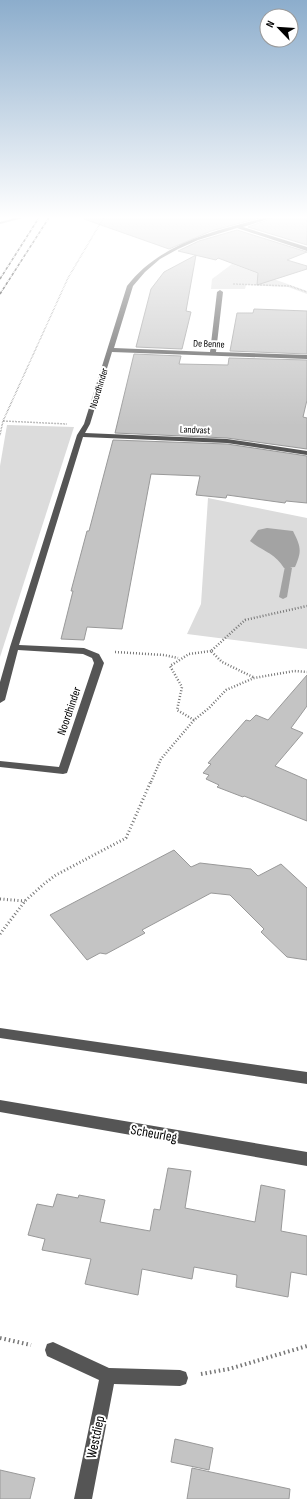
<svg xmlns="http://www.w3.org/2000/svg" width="307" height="1499" font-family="'Sofia Sans Condensed',sans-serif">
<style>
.green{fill:#dcdcdc}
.water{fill:#a3a3a3}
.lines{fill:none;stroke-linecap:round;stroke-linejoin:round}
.stream{fill:#a3a3a3;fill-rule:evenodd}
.building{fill:#c4c4c4;stroke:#999}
.path-far3{stroke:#777;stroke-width:1.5;stroke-dasharray:0.5 1;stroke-linecap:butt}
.path-far2{stroke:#777;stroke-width:2.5;stroke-dasharray:1 2;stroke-linecap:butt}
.path-far1{stroke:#777;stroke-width:3;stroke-dasharray:1 2.5;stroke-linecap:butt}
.path{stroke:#777;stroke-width:4;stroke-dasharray:1.5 3;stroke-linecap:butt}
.minor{fill:#555;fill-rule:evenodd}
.rail{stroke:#000;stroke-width:1.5;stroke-dasharray:3 1 0.5 1;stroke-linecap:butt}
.labels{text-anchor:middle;stroke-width:4;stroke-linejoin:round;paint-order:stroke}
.far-street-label{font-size:10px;fill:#000;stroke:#fff}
.street-label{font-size:12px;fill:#000;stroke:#fff}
.near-street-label{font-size:14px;fill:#000;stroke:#fff}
</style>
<rect width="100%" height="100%" fill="#fff"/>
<g class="green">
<path d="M 232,264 L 307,291 L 307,294 L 288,287 L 246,285 L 245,289 L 211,289 L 212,279 Z"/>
<path d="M 7,425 L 74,427 L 0,657 L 0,466 Z"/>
<path d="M 208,498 L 307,518 L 307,649 L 187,634 L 201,604 Z"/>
</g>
<path class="water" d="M 267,528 L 293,531 C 301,547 302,551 295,567 L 284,568 C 275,553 262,551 250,541 L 258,530 Z"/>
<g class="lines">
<path class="stream" d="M 285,566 L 288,566 L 292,568 L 287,597 L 283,599 L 279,597 Z"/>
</g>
<g class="building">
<path d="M 84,216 L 266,216 L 211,231 L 169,249 L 84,219 Z"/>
<path d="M 279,216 L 307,216 L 307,245 L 248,227 Z"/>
<path d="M 237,230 L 307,252 L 287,260 L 307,266 L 307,269 L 257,285 L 258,273 L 218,258 L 216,260 L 178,251 L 199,241 Z"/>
<path d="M 196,255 L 186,311 L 191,312 L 182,349 L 136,347 L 151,289 L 164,272 Z"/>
<path d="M 254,309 L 307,311 L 307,354 L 230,351 L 237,313 L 253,313 Z"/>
<path d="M 134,354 L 181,356 L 179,364 L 228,365 L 229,358 L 307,360 L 307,400 L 303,417 L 307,418 L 307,449 L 227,438 L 115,433 Z"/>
<path d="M 113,440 L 227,444 L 307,456 L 307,503 L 286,501 L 285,503 L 227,495 L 226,498 L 196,495 L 200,476 L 151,474 L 122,629 L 87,627 L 84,640 L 61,639 L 73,591 L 71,591 L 87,531 L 89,531 Z"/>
<path d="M 307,675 L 307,706 L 291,728 L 303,733 L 275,766 L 307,780 L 307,821 L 244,796 L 243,797 L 217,787 L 219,785 L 206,779 L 209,775 L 203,773 L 211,764 L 208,763 L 246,720 L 250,721 L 256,715 L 268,720 Z"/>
<path d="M 174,850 L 191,867 L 200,863 L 251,869 L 258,876 L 281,864 L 307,888 L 307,960 L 287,957 L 261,932 L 264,929 L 230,895 L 211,893 L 142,930 L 145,933 L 106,954 L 100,953 L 87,960 L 50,915 Z"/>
<path d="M 168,1168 L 191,1171 L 185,1208 L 255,1222 L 261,1185 L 285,1190 L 281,1231 L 307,1236 L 307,1275 L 291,1272 L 288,1297 L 236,1287 L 237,1275 L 194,1267 L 192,1279 L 142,1269 L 138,1295 L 85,1284 L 91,1259 L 42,1250 L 45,1239 L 28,1235 L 37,1204 L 53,1207 L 57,1194 L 78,1198 L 79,1195 L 105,1200 L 100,1222 L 150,1231 L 154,1209 L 160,1210 Z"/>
<path d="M 175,1439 L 213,1448 L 209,1470 L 171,1462 Z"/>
<path d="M 192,1468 L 290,1489 L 289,1499 L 187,1499 Z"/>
<path d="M 0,1470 L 35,1478 L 30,1499 L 0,1499 Z"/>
</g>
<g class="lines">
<g class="path-far3">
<path d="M 233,284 L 290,286 L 307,292"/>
<path d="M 3,421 L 67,424"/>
<path d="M 0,435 L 3,421 L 68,278 L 104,217 L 89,216"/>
</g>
<g class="path-far2">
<path d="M 115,652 L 164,655 L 178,658"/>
<path d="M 253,677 L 222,662 L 211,651 L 245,620 L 307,606"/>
<path d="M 194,720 L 177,710 L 182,687 L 170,666 L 189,654 L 211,651"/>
<path d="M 151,782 L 161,759 L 194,720 L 209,708 L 226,690 L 254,678 L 294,671 L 307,672"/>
</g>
<g class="path-far1">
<path d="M 0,899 L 25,901"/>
<path d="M 0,934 L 25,901 L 45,883 L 56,875 L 126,838 L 151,781"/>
</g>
<g class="path">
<path d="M 0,1338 L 31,1345"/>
<path d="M 201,1374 L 229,1369 L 307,1346"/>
</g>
<g class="minor">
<path d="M 23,216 L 30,216 L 0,224 L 0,222 Z"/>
<path d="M 271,216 L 278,216 L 243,227 L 307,247 L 307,251 L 237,228 L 198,240 L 178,249 L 160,259 L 145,272 L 133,286 L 114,348 L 210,352 L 217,292 L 220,290 L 223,292 L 216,352 L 307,355 L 307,359 L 112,352 L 90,424 L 85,433 L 227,439 L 307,451 L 307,455 L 227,443 L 83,437 L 19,645 L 84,648 L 99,654 L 104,663 L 67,773 L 63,774 L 0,767 L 0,761 L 59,767 L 94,663 L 92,658 L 83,654 L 18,650 L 5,700 L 0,703 L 0,682 L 10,647 L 77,435 L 84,424 L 127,286 C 162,241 219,230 271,216 Z"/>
<path d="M 0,1028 L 307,1072 L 307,1084 L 0,1038 Z"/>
<path d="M 0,1100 L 307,1152 L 307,1166 L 0,1112 Z"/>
<path d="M 53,1342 L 109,1368 L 180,1370 L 186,1372 L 188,1378 L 186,1384 L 180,1386 L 114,1384 L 92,1499 L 74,1499 L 99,1380 L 47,1356 L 45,1350 L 47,1344 Z"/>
</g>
<g class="rail">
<path d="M 0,279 L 40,216"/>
<path d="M 0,294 L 50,216"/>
</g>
</g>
<linearGradient id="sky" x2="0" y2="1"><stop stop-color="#8cadcc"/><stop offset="0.51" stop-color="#fff"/><stop offset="1" stop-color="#fff" stop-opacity="0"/></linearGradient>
<rect width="307" height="426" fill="url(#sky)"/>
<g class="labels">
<g class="far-street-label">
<text transform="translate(209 343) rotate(2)" y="4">De Benne</text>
<text transform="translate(98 388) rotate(-73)" y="4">Noordhinder</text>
<text transform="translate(195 429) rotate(2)" y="4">Landvast</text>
</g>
<g class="street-label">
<text transform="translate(69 711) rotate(-71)" y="4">Noordhinder</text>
</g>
<g class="near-street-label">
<text transform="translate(154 1133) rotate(10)" y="5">Scheurleg</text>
<text transform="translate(95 1437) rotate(-78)" y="5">Westdiep</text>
</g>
</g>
<g transform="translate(279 28) rotate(295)"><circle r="19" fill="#ffffff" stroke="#999999"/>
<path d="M0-3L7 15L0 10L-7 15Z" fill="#000000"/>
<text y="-6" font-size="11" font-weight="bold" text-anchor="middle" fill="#000000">N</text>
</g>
</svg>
